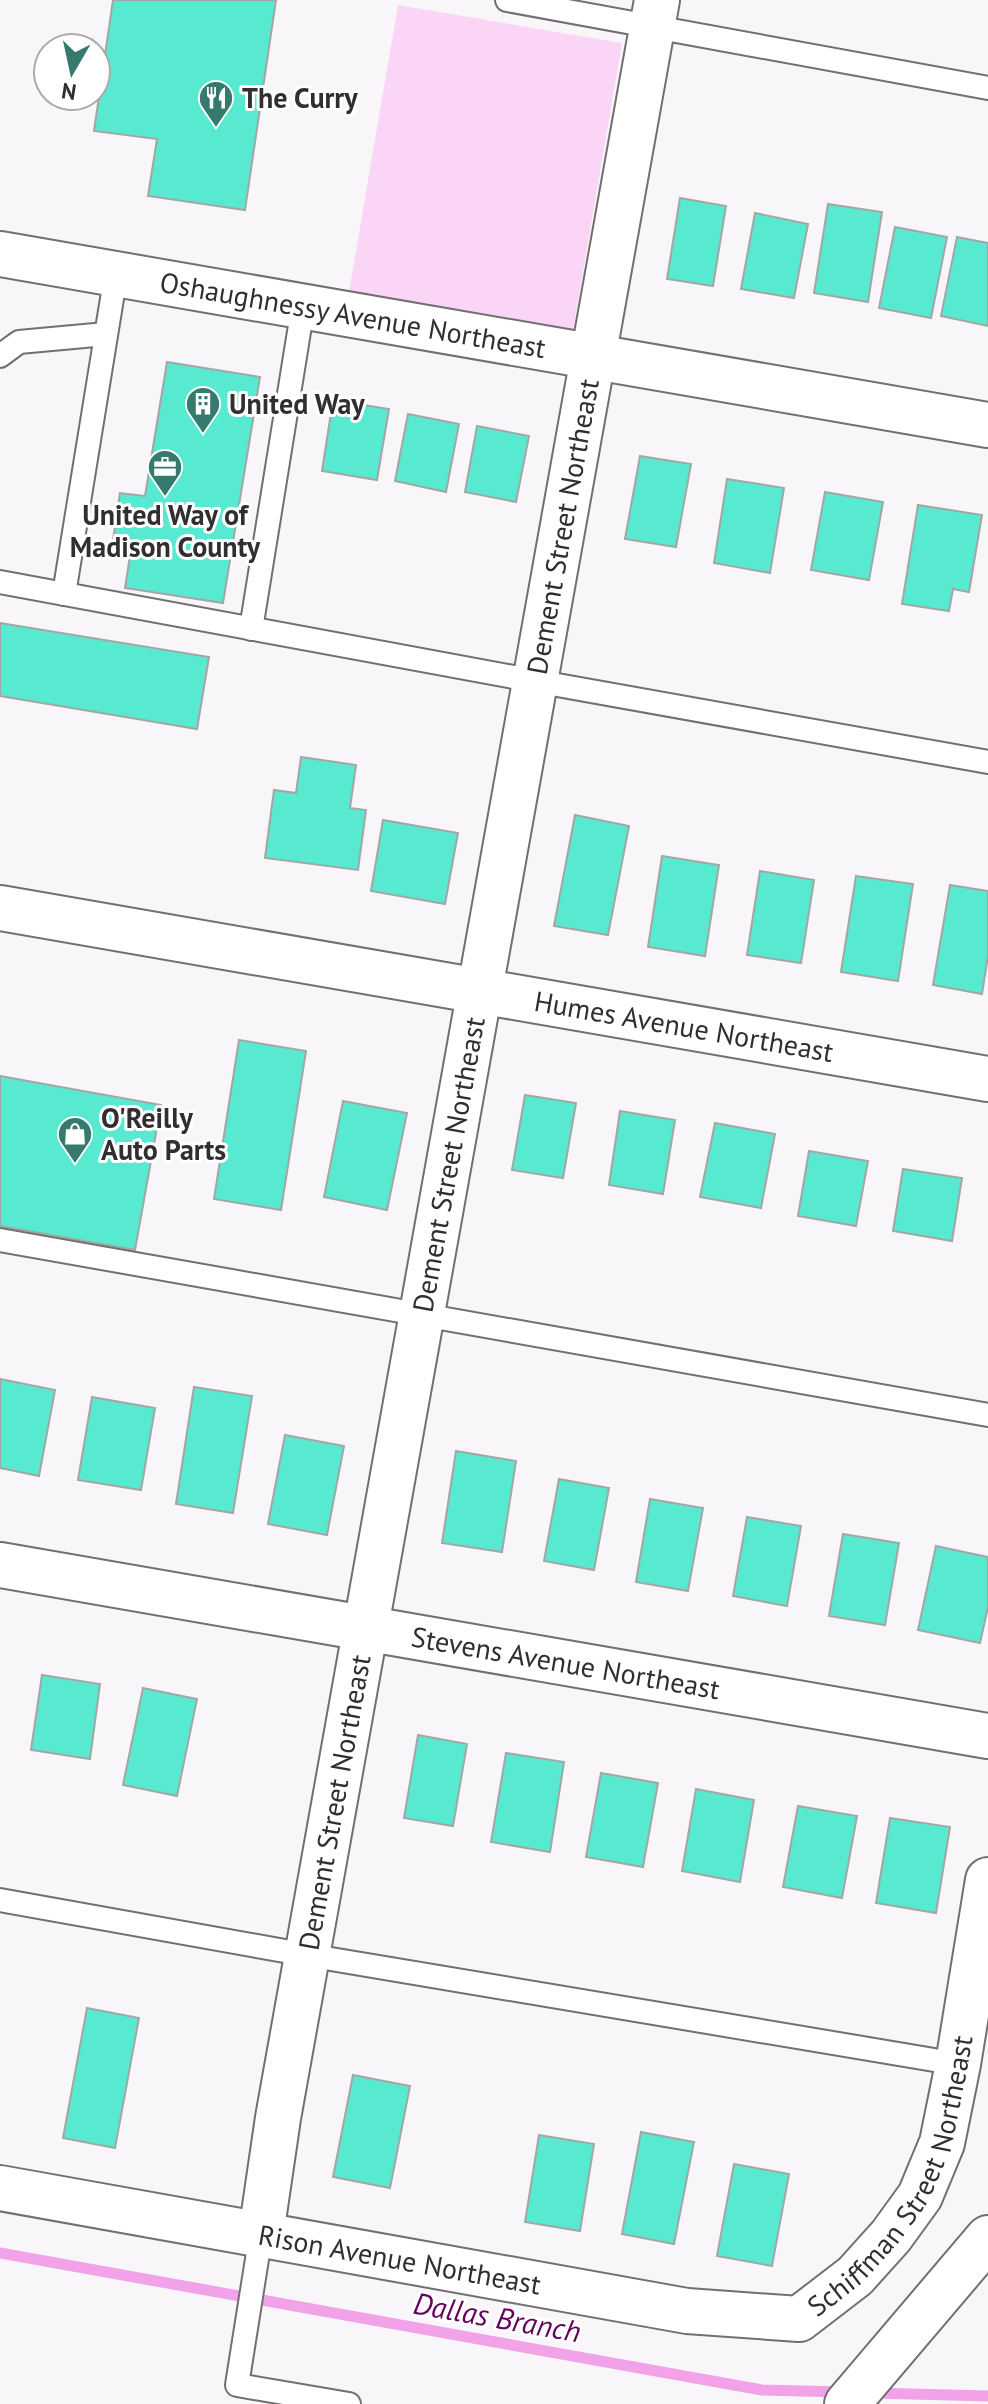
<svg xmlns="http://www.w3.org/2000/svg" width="988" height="2404" font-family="'PT Sans',sans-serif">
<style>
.green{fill:#fbd5f6}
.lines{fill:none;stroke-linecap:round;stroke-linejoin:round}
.stream{stroke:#f2a2e8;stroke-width:11}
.building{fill:#58ead1;stroke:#a2a6a5;stroke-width:2}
.service-casing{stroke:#726f71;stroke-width:26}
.minor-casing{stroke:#726f71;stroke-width:48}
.motorway-casing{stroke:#726f71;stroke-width:48}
.service{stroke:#fff;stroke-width:22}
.minor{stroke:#fff;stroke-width:44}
.motorway{stroke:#fff;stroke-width:44}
.labels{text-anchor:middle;stroke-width:6;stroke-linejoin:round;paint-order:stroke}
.poi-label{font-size:28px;font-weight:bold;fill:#302e2f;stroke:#fff;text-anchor:start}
.street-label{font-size:28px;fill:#302e2f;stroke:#fff}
.water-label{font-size:30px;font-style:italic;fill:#64005f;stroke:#fff}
</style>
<rect width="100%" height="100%" fill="#f9f6f9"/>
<path class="green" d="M 398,5 L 622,43 L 573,330 L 349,292 Z"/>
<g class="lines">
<g class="stream">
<path d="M 0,2253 L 762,2390 L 843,2392"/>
<path d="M 872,2393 L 988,2396"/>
</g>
</g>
<g class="building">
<path d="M 113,0 L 276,0 L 245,210 L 148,196 L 157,139 L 94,131 Z"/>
<path d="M 680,198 L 726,206 L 713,286 L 667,279 Z"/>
<path d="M 828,204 L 882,212 L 868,302 L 814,293 Z"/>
<path d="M 755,213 L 808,224 L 794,298 L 741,289 Z"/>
<path d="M 895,227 L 947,237 L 931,318 L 879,308 Z"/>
<path d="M 957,237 L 988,243 L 988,326 L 941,316 Z"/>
<path d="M 167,362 L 260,377 L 223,603 L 125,588 L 132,543 L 113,540 L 120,493 L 145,496 Z"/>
<path d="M 333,400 L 389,409 L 377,480 L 322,471 Z"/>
<path d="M 408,414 L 459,424 L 446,492 L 395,481 Z"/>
<path d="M 477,426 L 529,436 L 516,502 L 465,492 Z"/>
<path d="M 640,456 L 691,464 L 676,547 L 625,539 Z"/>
<path d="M 727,479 L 784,488 L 770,573 L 714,563 Z"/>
<path d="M 825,492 L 883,502 L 869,580 L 811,570 Z"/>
<path d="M 918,505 L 982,515 L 969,592 L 953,589 L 949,611 L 902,604 Z"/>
<path d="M 0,623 L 209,657 L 197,729 L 0,696 Z"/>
<path d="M 301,757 L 356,765 L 350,808 L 366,810 L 358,870 L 265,858 L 274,790 L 296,793 Z"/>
<path d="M 575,815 L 629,826 L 608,935 L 554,926 Z"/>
<path d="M 383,820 L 458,833 L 445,904 L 371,891 Z"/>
<path d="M 662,856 L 719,865 L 705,956 L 648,947 Z"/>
<path d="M 760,871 L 814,880 L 801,963 L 747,955 Z"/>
<path d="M 856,876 L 913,884 L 898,981 L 841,972 Z"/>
<path d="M 950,885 L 988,891 L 988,956 L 982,994 L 933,985 Z"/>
<path d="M 239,1040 L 306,1051 L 281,1210 L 214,1199 Z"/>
<path d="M 0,1076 L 161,1105 L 135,1250 L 0,1226 Z"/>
<path d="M 525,1095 L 576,1103 L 563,1178 L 512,1170 Z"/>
<path d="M 343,1101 L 407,1113 L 387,1210 L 324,1197 Z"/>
<path d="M 620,1111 L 675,1120 L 663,1194 L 609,1185 Z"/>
<path d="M 715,1123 L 775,1134 L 761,1208 L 700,1197 Z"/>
<path d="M 809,1151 L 868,1161 L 856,1226 L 798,1216 Z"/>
<path d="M 903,1169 L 962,1178 L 952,1241 L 893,1231 Z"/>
<path d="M 0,1379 L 55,1390 L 39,1476 L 0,1468 Z"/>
<path d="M 194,1387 L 252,1396 L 233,1513 L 176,1504 Z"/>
<path d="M 92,1397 L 155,1408 L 141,1490 L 78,1480 Z"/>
<path d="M 285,1435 L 344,1446 L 327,1535 L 268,1524 Z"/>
<path d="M 456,1451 L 516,1461 L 502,1552 L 442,1543 Z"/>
<path d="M 559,1479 L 609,1488 L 594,1570 L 544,1561 Z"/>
<path d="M 650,1499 L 703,1508 L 688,1591 L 636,1582 Z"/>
<path d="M 747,1517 L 801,1526 L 787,1606 L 733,1596 Z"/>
<path d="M 843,1534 L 899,1543 L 885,1625 L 829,1616 Z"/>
<path d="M 936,1546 L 988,1557 L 988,1607 L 980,1643 L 918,1630 Z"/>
<path d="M 42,1675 L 100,1684 L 90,1759 L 31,1750 Z"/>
<path d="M 143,1688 L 197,1699 L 177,1796 L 123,1785 Z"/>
<path d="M 418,1735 L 467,1744 L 453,1826 L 404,1818 Z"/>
<path d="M 506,1753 L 564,1762 L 550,1852 L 491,1842 Z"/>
<path d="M 601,1773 L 658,1783 L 643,1867 L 586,1857 Z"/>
<path d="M 696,1789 L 754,1800 L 740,1882 L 682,1871 Z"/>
<path d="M 798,1806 L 857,1816 L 842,1898 L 783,1887 Z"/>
<path d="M 890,1818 L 950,1827 L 936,1913 L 876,1903 Z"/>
<path d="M 87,2008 L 139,2018 L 115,2148 L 63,2138 Z"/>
<path d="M 353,2075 L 410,2086 L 390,2188 L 333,2177 Z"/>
<path d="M 641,2132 L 694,2142 L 674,2244 L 622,2234 Z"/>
<path d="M 539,2135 L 594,2144 L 580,2231 L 525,2222 Z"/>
<path d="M 734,2164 L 789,2174 L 772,2266 L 717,2256 Z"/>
</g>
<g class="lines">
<defs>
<g id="service">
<path d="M 507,0 L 988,88"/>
<path d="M 0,356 L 19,342 L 106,334"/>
<path d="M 0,582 L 535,681 L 988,762"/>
<path d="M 64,594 L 116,274"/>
<path d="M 251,629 L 303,307"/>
<path d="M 0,1240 L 988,1415"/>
<path d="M 0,1900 L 307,1955 L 958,2064"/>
<path d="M 261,2234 L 237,2385 L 349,2404"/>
</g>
<g id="minor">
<path id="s1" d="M 0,254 L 988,425"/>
<path id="s2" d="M 0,908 L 988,1079"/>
<path id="s3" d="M 0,1565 L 988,1736"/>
<path id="s4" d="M 0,2188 L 687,2311 L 799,2319 L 855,2276 L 891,2236 L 920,2196 L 942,2143 L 958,2064 L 988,1880"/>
<path id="s5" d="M 261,2234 L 278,2118 L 657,0"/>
</g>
<path id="motorway" d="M 847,2404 L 988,2238"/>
</defs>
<use href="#service" class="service-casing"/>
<use href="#minor" class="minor-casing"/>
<use href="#motorway" class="motorway-casing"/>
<use href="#service" class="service"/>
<use href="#minor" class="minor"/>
<use href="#motorway" class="motorway"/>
</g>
<defs>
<symbol id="restaurant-pin" viewBox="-11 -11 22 30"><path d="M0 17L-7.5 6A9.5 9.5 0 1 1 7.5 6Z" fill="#367a6d" stroke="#fff"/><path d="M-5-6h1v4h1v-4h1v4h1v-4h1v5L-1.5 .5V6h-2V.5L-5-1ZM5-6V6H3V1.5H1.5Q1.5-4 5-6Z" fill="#fff"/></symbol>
<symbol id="building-pin" viewBox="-11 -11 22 30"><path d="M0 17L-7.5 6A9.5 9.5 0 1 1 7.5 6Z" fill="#367a6d" stroke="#fff"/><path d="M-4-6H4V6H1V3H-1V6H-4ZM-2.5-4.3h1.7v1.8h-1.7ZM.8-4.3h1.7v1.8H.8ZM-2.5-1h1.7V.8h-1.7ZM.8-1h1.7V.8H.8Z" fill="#fff"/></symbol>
<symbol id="office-pin" viewBox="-11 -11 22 30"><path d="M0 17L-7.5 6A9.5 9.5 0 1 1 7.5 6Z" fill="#367a6d" stroke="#fff"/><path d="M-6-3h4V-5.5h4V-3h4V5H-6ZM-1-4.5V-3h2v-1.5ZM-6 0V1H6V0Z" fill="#fff"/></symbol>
<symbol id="shop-pin" viewBox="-11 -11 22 30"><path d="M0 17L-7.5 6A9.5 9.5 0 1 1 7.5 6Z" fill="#367a6d" stroke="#fff"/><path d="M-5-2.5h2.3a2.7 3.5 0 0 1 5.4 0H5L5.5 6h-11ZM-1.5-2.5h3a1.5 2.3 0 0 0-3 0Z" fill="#fff"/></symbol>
</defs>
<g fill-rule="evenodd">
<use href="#restaurant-pin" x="196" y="78" width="40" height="54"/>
<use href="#building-pin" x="183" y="384" width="40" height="54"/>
<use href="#office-pin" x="145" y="447" width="40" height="54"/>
<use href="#shop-pin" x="55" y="1114" width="40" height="54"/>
</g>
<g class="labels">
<g class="poi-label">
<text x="242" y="108">The Curry</text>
<text x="229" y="414">United Way</text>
<text x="165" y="525" text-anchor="middle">United Way of<tspan x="165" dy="32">Madison County</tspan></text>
<text x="101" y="1128">O'Reilly<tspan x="101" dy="32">Auto Parts</tspan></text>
</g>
<g class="street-label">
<text dy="10" stroke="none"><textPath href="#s1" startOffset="358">Oshaughnessy Avenue Northeast</textPath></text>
<text dy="10" stroke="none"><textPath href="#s5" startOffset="1734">Dement Street Northeast</textPath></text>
<text dy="10" stroke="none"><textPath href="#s2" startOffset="694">Humes Avenue Northeast</textPath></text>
<text dy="10" stroke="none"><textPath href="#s5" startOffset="1086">Dement Street Northeast</textPath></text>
<text dy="10" stroke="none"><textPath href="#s3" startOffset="574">Stevens Avenue Northeast</textPath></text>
<text dy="10" stroke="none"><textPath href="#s5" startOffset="438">Dement Street Northeast</textPath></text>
<text dy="10" stroke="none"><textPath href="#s4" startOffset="988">Schiffman Street Northeast</textPath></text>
<text dy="10" stroke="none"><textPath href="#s4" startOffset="406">Rison Avenue Northeast</textPath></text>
</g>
<g class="water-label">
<text transform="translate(497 2318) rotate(10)" y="10">Dallas Branch</text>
</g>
</g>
<g transform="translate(72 72) rotate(189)"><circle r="38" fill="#ffffff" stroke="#acabac" stroke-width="2"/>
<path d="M0-6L14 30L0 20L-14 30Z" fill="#367a6d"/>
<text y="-12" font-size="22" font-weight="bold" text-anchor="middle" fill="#302e2f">N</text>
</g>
</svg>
